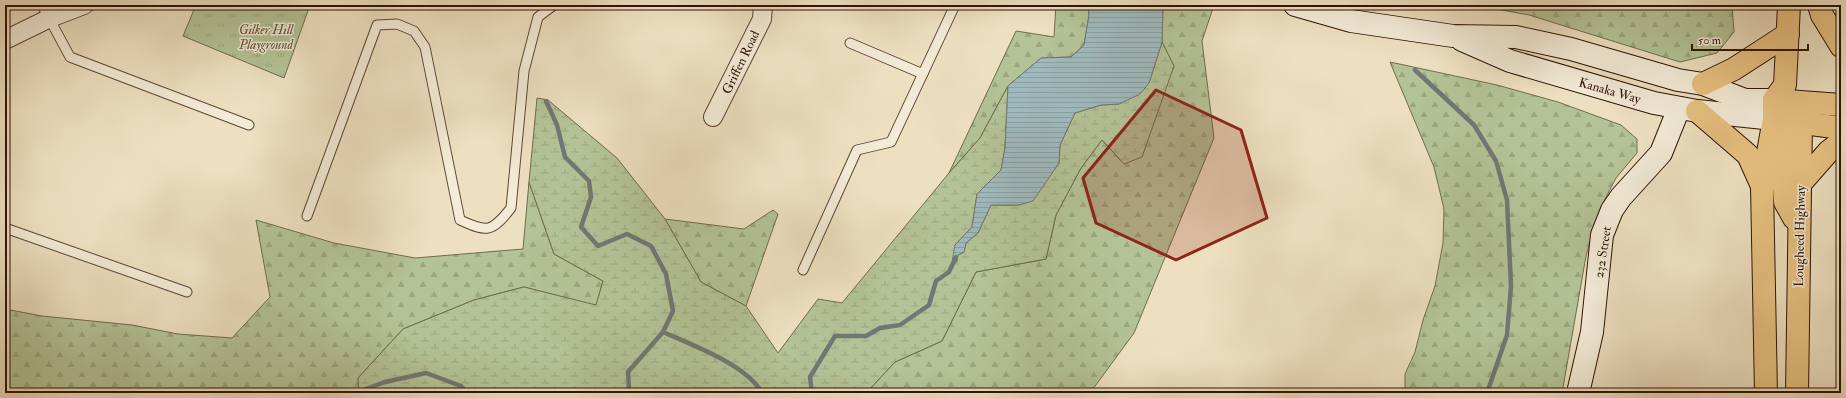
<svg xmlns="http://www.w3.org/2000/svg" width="1846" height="398" font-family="'IM FELL Double Pica',serif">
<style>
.forest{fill:url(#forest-firs);stroke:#706b4e}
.wetland{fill:url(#wetland-marsh);stroke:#706b4e}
.park{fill:url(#park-tufts);stroke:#706b4e}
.water{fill:url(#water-rules);stroke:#727774}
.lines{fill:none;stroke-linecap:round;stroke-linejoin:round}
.stream{stroke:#727774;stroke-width:4.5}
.lane-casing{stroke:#5e4633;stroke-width:11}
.street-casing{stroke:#5e4633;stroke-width:20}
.secondary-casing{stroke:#2e1304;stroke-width:24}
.primary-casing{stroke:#2e1304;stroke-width:24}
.highway-casing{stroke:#2e1304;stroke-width:24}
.lane{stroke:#f3ebd7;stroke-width:9}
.street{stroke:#f3ebd7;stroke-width:18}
.secondary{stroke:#f3ebd7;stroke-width:22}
.primary{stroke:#e6c080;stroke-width:22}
.highway{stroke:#e6c080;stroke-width:22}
.marked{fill:#8f2418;fill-opacity:0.2;stroke:#8f2418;stroke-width:3;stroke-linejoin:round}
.labels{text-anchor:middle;stroke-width:3;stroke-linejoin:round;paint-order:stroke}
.park-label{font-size:13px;font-style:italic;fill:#5d5137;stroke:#f3ebd7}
.street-label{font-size:13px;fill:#2e1304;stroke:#f3ebd7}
</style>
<defs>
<pattern id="forest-firs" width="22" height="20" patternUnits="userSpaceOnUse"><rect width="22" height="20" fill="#b3c397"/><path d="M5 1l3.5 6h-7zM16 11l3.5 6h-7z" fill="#9aa780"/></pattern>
<pattern id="wetland-marsh" width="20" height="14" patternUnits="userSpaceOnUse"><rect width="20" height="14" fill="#b3c397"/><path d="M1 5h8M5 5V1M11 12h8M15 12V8" fill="none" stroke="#9aa780"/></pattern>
<pattern id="park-tufts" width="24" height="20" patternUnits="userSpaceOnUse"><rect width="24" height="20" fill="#b3c397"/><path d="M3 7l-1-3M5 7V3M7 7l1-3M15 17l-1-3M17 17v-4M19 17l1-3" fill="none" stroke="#9aa780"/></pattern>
<pattern id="water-rules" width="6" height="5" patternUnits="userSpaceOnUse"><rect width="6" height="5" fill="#9fbabe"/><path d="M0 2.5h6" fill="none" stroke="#899fa2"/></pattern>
</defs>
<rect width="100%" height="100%" fill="#ede0c1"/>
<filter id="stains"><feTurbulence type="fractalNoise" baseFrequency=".005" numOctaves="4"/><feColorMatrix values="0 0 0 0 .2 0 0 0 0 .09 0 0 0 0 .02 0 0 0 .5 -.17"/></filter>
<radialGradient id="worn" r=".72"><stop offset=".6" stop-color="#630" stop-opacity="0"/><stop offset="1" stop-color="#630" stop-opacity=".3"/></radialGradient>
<g class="forest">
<path d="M 1056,5 L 1088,5 L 1089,15 L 1084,45 L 1071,57 L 1041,58 L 1008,86 L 980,138 L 949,173 L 1016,31 L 1054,37 Z"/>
<path d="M 1163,5 L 1214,5 L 1202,41 L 1214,138 L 1134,333 L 1090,393 L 866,393 L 895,362 L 942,341 L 976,272 L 1046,259 L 1056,215 L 1081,168 L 1102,140 L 1124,164 L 1174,67 L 1162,42 Z"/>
<path d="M 1474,5 L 1732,5 L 1734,32 L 1717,53 L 1680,62 L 1529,15 Z"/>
<path d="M 1390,62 L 1497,85 L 1558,102 L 1621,125 L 1637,139 L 1637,153 L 1616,178 L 1605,199 L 1595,224 L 1586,256 L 1562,393 L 1405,393 L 1405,374 L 1415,352 L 1423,320 L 1435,286 L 1443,243 L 1444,209 L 1434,167 Z"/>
<path d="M 529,182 L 554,254 L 603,281 L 596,306 L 524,287 L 474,300 L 403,329 L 358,378 L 359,393 L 5,393 L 5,309 L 42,316 L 132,325 L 178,334 L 232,338 L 270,297 L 256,220 L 334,243 L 415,258 L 523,249 Z"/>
<path d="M 773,210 L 778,214 L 746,306 L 701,282 L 665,219 L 744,229 Z"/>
</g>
<path class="wetland" d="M 1162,42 L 1174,66 L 1142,157 L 1124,164 L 1102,140 L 1081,168 L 1056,215 L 1046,259 L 976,272 L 942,341 L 895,362 L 866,393 L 359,393 L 358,378 L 403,329 L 474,300 L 524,287 L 596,305 L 603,281 L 554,254 L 529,182 L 537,98 L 548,100 L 617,158 L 665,219 L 701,282 L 746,306 L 778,353 L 818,299 L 842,303 L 949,173 L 980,138 L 1008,86 L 1005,148 L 1001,170 L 977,194 L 972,227 L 955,245 L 958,255 L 964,252 L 966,243 L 978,233 L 991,205 L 1019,205 L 1046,180 L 1059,163 L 1060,145 L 1075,113 L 1101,105 L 1119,104 L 1149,83 Z"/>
<path class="park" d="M 196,5 L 310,5 L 284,78 L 183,36 Z"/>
<path class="water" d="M 1088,5 L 1163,5 L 1162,42 L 1149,83 L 1140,94 L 1119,104 L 1101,105 L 1075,113 L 1060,145 L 1059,163 L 1033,201 L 1019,205 L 991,205 L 978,233 L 966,243 L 964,252 L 958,255 L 957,262 L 952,262 L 955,245 L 972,227 L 977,194 L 1001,170 L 1005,148 L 1008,86 L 1041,58 L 1071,57 L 1084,45 L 1089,15 Z"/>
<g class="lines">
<g class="stream">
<path d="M 1415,70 L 1474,125 L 1496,161 L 1507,200 L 1511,286 L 1507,335 L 1487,393"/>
<path d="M 546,101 L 557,125 L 565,157 L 589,181 L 591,197 L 581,227 L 598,246 L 627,234 L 651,246 L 666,274 L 673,311 L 663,332"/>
<path d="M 355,393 L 385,382 L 426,373 L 461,386 L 467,393"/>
<path d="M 625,393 L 629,389 L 628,372 L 663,332 C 692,345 747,365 762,393"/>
<path d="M 812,393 L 810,377 L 835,336 L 866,336 L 880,328 L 900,325 L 929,305 L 936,281 L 949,272 L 956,257"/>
</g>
<defs>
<g id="lane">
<path d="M 42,5 L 70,57 L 249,125"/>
<path d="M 850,43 L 923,74"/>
<path d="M 307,216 L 377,25 L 397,24 L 414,31 L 425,47 L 460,220 C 488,233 492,232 511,208 L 524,71 L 538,17 L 554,5"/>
<path d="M 5,228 L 187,292"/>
<path d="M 803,270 L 857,150 L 891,142 L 955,5"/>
</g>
<g id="street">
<path d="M 5,40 L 50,18 L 84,5"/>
<path d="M 713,117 L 762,19 L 763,5"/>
</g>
<g id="secondary">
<path d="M 1295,5 L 1351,21 L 1453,36 L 1516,37 L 1571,49 L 1678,80 L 1703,84 L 1745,100 L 1774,100"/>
<path d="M 1462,40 L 1510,61 L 1654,103 L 1697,111 L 1774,119"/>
<path d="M 1578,393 L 1592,332 L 1602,235 L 1612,210 L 1621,197 L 1661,153 L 1679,108"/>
</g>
<g id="primary">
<path d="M 1697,111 L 1748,155 L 1762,186"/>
<path d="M 1780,133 L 1785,202 L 1794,218"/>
<path d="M 1766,393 L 1762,186 L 1774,119"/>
<path d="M 1797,393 L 1801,122"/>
</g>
<g id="highway">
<path d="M 1789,5 L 1785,85 L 1774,100 L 1774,119 L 1841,128"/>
<path d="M 1819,5 L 1822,15 L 1841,46"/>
<path d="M 1703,84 L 1734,69 L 1788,34"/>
<path d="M 1774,100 L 1841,105"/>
<path d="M 1800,184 L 1829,151 L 1841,142"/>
</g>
</defs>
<use href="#lane" class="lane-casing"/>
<use href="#street" class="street-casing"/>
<use href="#secondary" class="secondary-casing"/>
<use href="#primary" class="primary-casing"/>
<use href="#highway" class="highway-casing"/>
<use href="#lane" class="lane"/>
<use href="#street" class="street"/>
<use href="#secondary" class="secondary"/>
<use href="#primary" class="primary"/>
<use href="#highway" class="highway"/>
</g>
<path class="marked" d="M 1156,90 L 1241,130 L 1267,218 L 1176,260 L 1096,223 L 1083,178 Z"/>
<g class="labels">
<g class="park-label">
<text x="266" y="34">Gilker Hill<tspan x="266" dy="15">Playground</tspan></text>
</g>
<g class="street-label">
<text transform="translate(740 62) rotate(-64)" y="5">Griffen Road</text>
<text transform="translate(1610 90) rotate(16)" y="5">Kanaka Way</text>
<text transform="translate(1799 236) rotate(-89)" y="5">Lougheed Highway</text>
<text transform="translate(1602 252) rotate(-81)" y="5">232 Street</text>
</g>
</g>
<rect width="1846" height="398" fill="none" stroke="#ede0c1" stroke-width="20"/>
<rect x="6" y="6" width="1834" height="386" fill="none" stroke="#2e1304" stroke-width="2"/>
<rect x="10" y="10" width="1826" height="378" fill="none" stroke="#2e1304"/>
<path d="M1692 44v6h116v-6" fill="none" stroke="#2e1304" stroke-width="2"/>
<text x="1698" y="44" font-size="12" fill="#2e1304" stroke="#f3ebd7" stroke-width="3" paint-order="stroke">50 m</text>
<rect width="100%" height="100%" filter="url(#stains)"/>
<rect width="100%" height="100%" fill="url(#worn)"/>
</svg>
